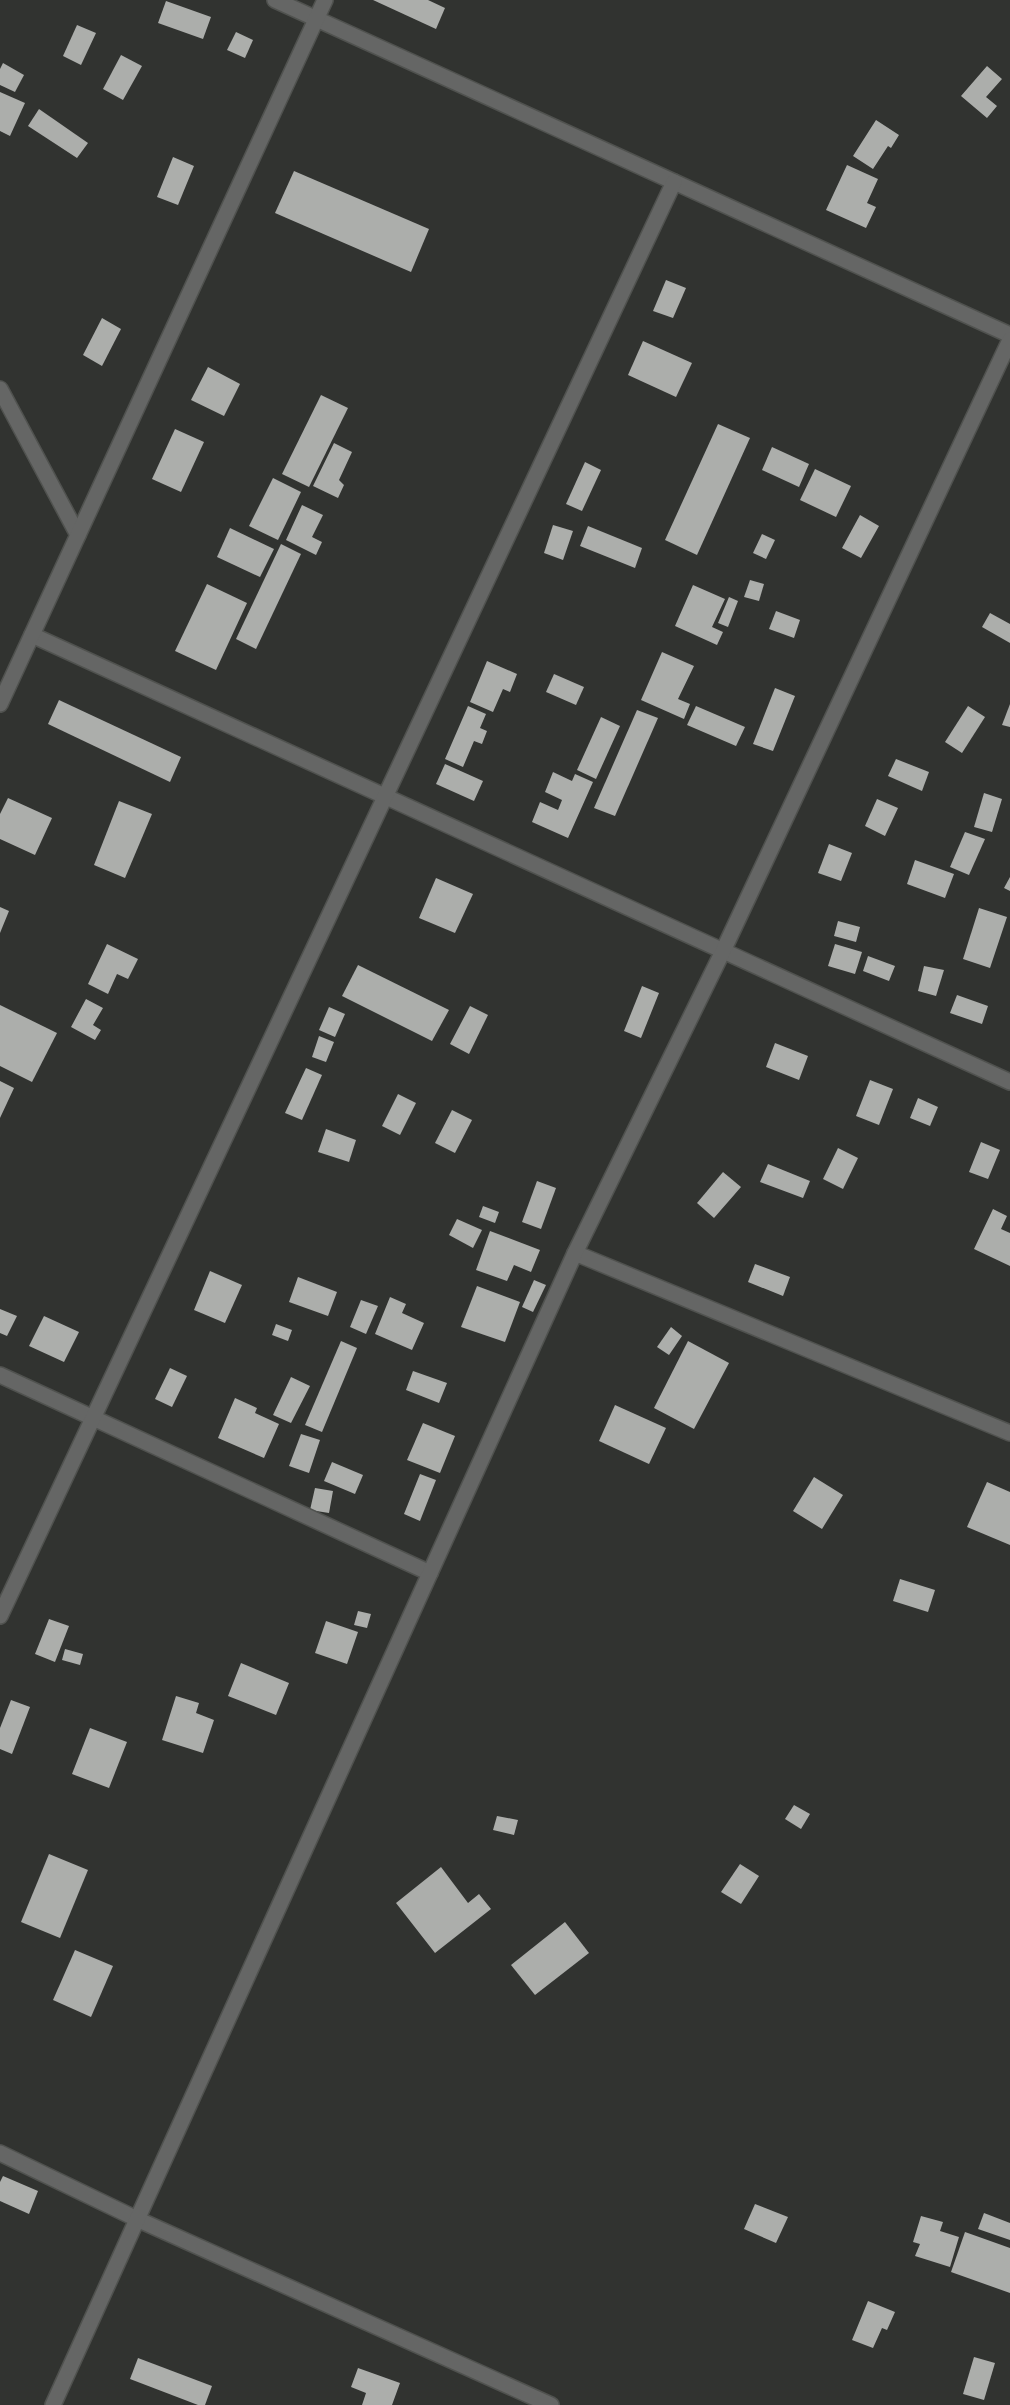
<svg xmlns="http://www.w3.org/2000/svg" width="1010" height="2405" font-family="Ubuntu,sans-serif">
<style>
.building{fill:#acaeab}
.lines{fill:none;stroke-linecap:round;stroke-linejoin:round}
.minor-casing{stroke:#50524f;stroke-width:18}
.minor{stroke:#656665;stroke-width:15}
</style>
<rect width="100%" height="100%" fill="#313330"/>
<g class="building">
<path d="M 373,0 L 428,0 L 445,8 L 436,29 Z"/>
<path d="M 166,1 L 211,17 L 203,39 L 158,23 Z"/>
<path d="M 77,25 L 96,33 L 81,65 L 63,56 Z"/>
<path d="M 236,32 L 253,40 L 245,58 L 227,50 Z"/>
<path d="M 121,55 L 142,66 L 123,100 L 103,89 Z"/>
<path d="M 3,63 L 24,75 L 15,92 L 0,85 L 0,69 Z"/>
<path d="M 987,66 L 1002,79 L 986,97 L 997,106 L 987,118 L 961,96 Z"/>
<path d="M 0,92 L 25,103 L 10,136 L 0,131 Z"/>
<path d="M 39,109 L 88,143 L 77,158 L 28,126 Z"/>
<path d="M 876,120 L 899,135 L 891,148 L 888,146 L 873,169 L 853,156 Z"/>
<path d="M 173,157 L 194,166 L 178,205 L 157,197 Z"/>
<path d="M 847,165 L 878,179 L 867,203 L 876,207 L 866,228 L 826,210 Z"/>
<path d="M 294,171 L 429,229 L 411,272 L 275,213 Z"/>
<path d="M 666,280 L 686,288 L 673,318 L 653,311 Z"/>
<path d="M 102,318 L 121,329 L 102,366 L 83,355 Z"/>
<path d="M 643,341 L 692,363 L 676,397 L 628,375 Z"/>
<path d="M 208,367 L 240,384 L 224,416 L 191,400 Z"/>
<path d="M 321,395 L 348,408 L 309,487 L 282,474 Z"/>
<path d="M 718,424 L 750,438 L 697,555 L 665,540 Z"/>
<path d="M 175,429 L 204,442 L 181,492 L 152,479 Z"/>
<path d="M 334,443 L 352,452 L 339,480 L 344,485 L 338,498 L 313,486 Z"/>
<path d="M 772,447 L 809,464 L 799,487 L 762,470 Z"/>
<path d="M 585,462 L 601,470 L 582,511 L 566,504 Z"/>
<path d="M 815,469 L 851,486 L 836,517 L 800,500 Z"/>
<path d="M 273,478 L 301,492 L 278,540 L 249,526 Z"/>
<path d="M 302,505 L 323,515 L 312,537 L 322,542 L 316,555 L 286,540 Z"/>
<path d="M 860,515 L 879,526 L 861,558 L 842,548 Z"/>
<path d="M 553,525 L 573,531 L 563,560 L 544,553 Z"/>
<path d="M 588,526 L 642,548 L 635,568 L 580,546 Z"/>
<path d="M 230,528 L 274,549 L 260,577 L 217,557 Z"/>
<path d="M 762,534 L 775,540 L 766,559 L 753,553 Z"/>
<path d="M 281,544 L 301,554 L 256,649 L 236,639 Z"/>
<path d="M 750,580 L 764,584 L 759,601 L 744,597 Z"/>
<path d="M 207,584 L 247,603 L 216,670 L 175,651 Z"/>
<path d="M 693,585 L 725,599 L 712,627 L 723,632 L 717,645 L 675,626 Z"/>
<path d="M 729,597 L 738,601 L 728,627 L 718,623 Z"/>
<path d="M 776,611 L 800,620 L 794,638 L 769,629 Z"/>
<path d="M 990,613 L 1010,624 L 1010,643 L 982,627 Z"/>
<path d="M 662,652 L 694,666 L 678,699 L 690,704 L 684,719 L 641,700 Z"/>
<path d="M 487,661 L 517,674 L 510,692 L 503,689 L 493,712 L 470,702 Z"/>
<path d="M 554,674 L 584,687 L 576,705 L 546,692 Z"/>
<path d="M 775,688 L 795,696 L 773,751 L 753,744 Z"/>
<path d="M 59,700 L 181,757 L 170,782 L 48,724 Z"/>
<path d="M 1010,704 L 1010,727 L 1002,725 Z"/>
<path d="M 468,706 L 486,714 L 480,728 L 487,731 L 482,744 L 474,741 L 463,767 L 445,759 Z"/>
<path d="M 696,706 L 745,727 L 736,746 L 687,725 Z"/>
<path d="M 968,706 L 985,717 L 962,753 L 945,742 Z"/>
<path d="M 637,710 L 658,718 L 615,816 L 594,808 Z"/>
<path d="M 601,717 L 620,726 L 596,779 L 577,770 Z"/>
<path d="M 896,759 L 929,772 L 922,791 L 888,776 Z"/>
<path d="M 445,764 L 483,781 L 474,801 L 436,784 Z"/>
<path d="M 553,772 L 572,781 L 575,774 L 593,782 L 568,838 L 532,822 L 540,802 L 558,810 L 562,800 L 545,792 Z"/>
<path d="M 984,793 L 1002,799 L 992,832 L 974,827 Z"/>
<path d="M 8,798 L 52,818 L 35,855 L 0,839 L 0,814 Z"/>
<path d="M 877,799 L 898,808 L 885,836 L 865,826 Z"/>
<path d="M 119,801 L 152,814 L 125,878 L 94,865 Z"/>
<path d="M 965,832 L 985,839 L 969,875 L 950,867 Z"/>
<path d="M 829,844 L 852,853 L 841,881 L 818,873 Z"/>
<path d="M 915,860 L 954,874 L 945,898 L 907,884 Z"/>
<path d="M 1010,877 L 1010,891 L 1004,888 Z"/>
<path d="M 436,878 L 473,894 L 455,933 L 419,918 Z"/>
<path d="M 0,907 L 9,911 L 0,933 Z"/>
<path d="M 979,908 L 1007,917 L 990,968 L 963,959 Z"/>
<path d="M 838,921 L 860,927 L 856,942 L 834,936 Z"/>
<path d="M 107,944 L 138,959 L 128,979 L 117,974 L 108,994 L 88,984 Z"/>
<path d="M 835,944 L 862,952 L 855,974 L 828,966 Z"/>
<path d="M 868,956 L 895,966 L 889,981 L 863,971 Z"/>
<path d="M 358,965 L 449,1010 L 432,1041 L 342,996 Z"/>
<path d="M 924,966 L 944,970 L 936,996 L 918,991 Z"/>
<path d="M 642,986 L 659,993 L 641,1038 L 624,1031 Z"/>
<path d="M 957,995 L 988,1006 L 982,1024 L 950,1013 Z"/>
<path d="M 86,999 L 103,1008 L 93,1025 L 101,1030 L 95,1040 L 71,1027 Z"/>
<path d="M 0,1005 L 57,1033 L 32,1082 L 0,1066 Z"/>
<path d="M 470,1006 L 488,1015 L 469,1054 L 450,1044 Z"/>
<path d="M 329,1007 L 345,1014 L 335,1037 L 319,1030 Z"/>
<path d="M 319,1036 L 334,1042 L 326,1062 L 312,1057 Z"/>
<path d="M 775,1043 L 808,1056 L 799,1080 L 766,1067 Z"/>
<path d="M 306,1068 L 322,1075 L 302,1120 L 285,1113 Z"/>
<path d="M 870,1080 L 893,1089 L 879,1125 L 856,1116 Z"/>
<path d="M 0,1081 L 14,1088 L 0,1118 Z"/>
<path d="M 398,1094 L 416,1103 L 400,1135 L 382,1126 Z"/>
<path d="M 918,1098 L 938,1107 L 930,1126 L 910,1118 Z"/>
<path d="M 452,1110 L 472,1120 L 455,1153 L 435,1143 Z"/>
<path d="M 326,1129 L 356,1140 L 349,1162 L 318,1152 Z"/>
<path d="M 981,1142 L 1000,1150 L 988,1179 L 969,1172 Z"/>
<path d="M 838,1148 L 858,1158 L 843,1189 L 823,1179 Z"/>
<path d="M 768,1164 L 810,1181 L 803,1198 L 760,1182 Z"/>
<path d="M 723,1172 L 741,1187 L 714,1218 L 697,1203 Z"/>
<path d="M 537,1181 L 556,1188 L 541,1229 L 522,1222 Z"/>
<path d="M 483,1206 L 499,1212 L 495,1223 L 479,1217 Z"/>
<path d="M 993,1209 L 1007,1216 L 1001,1229 L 1010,1233 L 1010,1266 L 974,1249 Z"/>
<path d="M 457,1219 L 482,1230 L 473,1248 L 449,1235 Z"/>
<path d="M 490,1231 L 540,1250 L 531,1272 L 514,1265 L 507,1281 L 476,1270 Z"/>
<path d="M 755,1264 L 790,1277 L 783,1296 L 748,1282 Z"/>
<path d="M 210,1271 L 242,1285 L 225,1323 L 194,1310 Z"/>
<path d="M 298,1277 L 337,1292 L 328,1316 L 289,1302 Z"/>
<path d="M 534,1280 L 546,1285 L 533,1312 L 522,1307 Z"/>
<path d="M 477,1286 L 520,1302 L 505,1342 L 461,1327 Z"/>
<path d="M 390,1297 L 406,1304 L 402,1313 L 424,1323 L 412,1350 L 375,1334 Z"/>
<path d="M 361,1300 L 378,1306 L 366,1334 L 350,1327 Z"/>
<path d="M 0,1309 L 17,1316 L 7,1336 L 0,1333 Z"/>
<path d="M 44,1316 L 79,1332 L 64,1362 L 29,1346 Z"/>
<path d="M 276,1324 L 292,1330 L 288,1341 L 272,1335 Z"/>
<path d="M 671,1327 L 682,1336 L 669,1355 L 657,1347 Z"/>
<path d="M 341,1341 L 357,1348 L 322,1432 L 305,1425 Z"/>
<path d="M 688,1341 L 729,1363 L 694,1429 L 654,1408 Z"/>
<path d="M 170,1368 L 187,1376 L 172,1407 L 155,1399 Z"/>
<path d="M 413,1371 L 447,1383 L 439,1403 L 406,1390 Z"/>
<path d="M 291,1377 L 310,1386 L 291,1423 L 273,1415 Z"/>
<path d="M 235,1398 L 257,1408 L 255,1413 L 279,1424 L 264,1458 L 218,1438 Z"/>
<path d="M 615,1405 L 666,1428 L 649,1464 L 599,1441 Z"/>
<path d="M 423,1423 L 455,1436 L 440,1473 L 407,1460 Z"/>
<path d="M 301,1434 L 320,1440 L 309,1473 L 289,1466 Z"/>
<path d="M 332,1462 L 363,1475 L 355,1494 L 324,1481 Z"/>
<path d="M 420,1474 L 436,1480 L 420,1521 L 404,1514 Z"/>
<path d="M 814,1477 L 843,1495 L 822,1529 L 793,1511 Z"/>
<path d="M 987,1482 L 1010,1492 L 1010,1545 L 967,1527 Z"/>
<path d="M 315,1488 L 333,1491 L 329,1513 L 310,1510 Z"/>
<path d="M 900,1579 L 935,1590 L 928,1612 L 893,1601 Z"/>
<path d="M 358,1611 L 371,1614 L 367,1628 L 354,1625 Z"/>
<path d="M 49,1619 L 69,1626 L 55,1662 L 35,1654 Z"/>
<path d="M 326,1621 L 358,1632 L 347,1664 L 315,1653 Z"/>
<path d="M 65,1649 L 83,1654 L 80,1665 L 62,1660 Z"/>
<path d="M 241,1663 L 289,1683 L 276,1715 L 228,1696 Z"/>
<path d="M 176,1696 L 199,1703 L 196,1713 L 214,1720 L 203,1753 L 162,1740 Z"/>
<path d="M 11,1700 L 30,1707 L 12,1754 L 0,1749 L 0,1728 Z"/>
<path d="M 90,1728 L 127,1742 L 109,1788 L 72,1774 Z"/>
<path d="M 794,1805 L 810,1814 L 801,1829 L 785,1819 Z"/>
<path d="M 497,1816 L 518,1820 L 514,1835 L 493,1830 Z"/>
<path d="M 49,1854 L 88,1870 L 60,1938 L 21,1922 Z"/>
<path d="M 740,1864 L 759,1876 L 741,1904 L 721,1892 Z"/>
<path d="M 441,1867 L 468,1903 L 479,1894 L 491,1909 L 435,1953 L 396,1903 Z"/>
<path d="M 565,1922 L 589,1953 L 535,1995 L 511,1965 Z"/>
<path d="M 75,1950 L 113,1966 L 91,2017 L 53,2000 Z"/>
<path d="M 3,2176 L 38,2191 L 29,2214 L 0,2201 L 0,2182 Z"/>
<path d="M 755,2204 L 788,2217 L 776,2243 L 744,2229 Z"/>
<path d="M 984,2213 L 1010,2223 L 1010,2240 L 978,2229 Z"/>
<path d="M 921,2216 L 943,2222 L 940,2231 L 959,2237 L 950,2267 L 915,2256 L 920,2244 L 913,2242 Z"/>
<path d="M 965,2232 L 1010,2248 L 1010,2293 L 951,2272 Z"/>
<path d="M 868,2301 L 895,2312 L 887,2330 L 882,2328 L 873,2348 L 852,2340 Z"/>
<path d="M 974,2357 L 995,2363 L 984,2400 L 963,2394 Z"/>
<path d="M 138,2358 L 212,2386 L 205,2405 L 198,2405 L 130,2379 Z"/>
<path d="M 358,2368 L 400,2383 L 392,2405 L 362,2405 L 366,2393 L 351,2387 Z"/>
</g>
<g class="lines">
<defs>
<g id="minor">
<path d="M 275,0 L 1010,335"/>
<path d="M 0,389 L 78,535"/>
<path d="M 32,635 L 1010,1082"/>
<path d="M 0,704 L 325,0"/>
<path d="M 575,1253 L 1010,1433"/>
<path d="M 0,1375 L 430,1573"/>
<path d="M 0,1616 L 674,182"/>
<path d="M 0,2153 L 139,2220 L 551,2405"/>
<path d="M 53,2405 L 575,1253 L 723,951 L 1010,340"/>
</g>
</defs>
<use href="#minor" class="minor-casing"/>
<use href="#minor" class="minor"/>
</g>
</svg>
